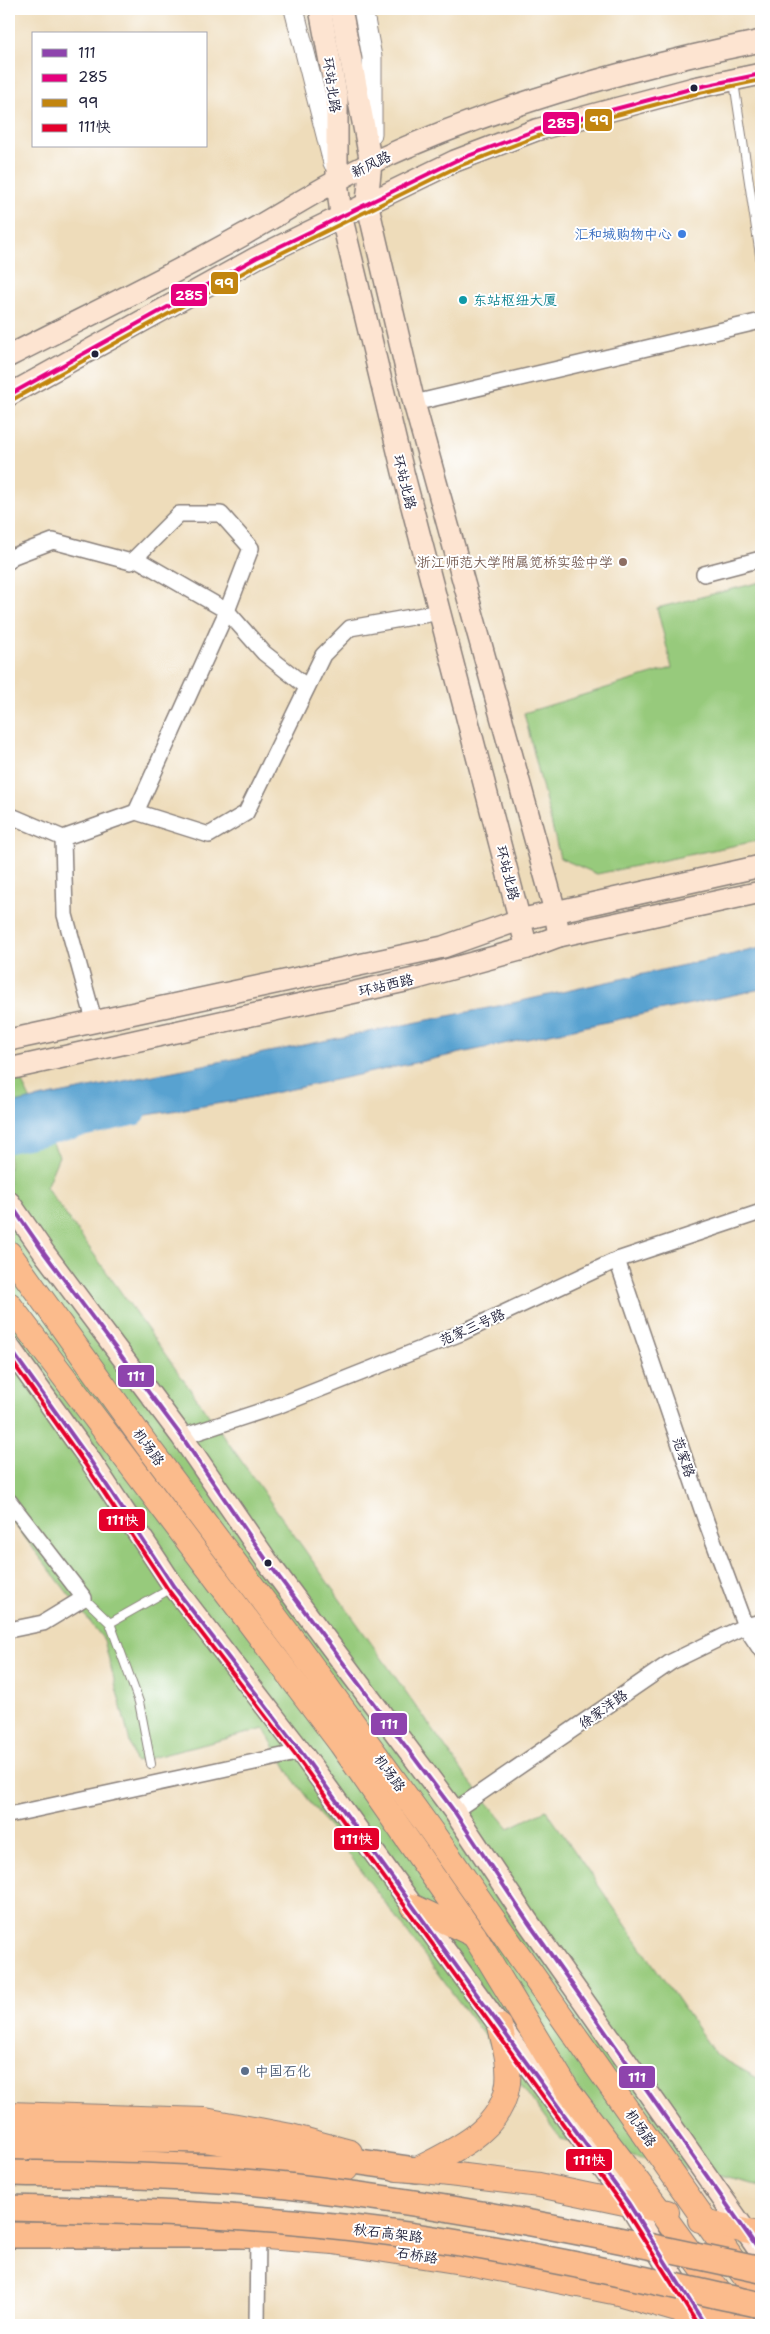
<svg xmlns="http://www.w3.org/2000/svg" width="770" height="2334" font-family="'Shantell Sans','LXGW WenKai TC',sans-serif">
<style>
.green{fill:#97ca7b;stroke:#5c765b}
.water{fill:#59a2d0;stroke:#3e6286}
.lines{fill:none;stroke-linecap:round;stroke-linejoin:round}
.canal{stroke:#59a2d0;stroke-width:20}
.service-casing{stroke:#887f7a;stroke-width:10}
.minor-casing{stroke:#887f7a;stroke-width:18}
.tertiary-casing{stroke:#887f7a;stroke-width:21}
.secondary-casing{stroke:#887f7a;stroke-width:24}
.primary-casing{stroke:#887f7a;stroke-width:26}
.trunk-casing{stroke:#887f7a;stroke-width:28}
.service{stroke:#fff;stroke-width:8}
.minor{stroke:#fff;stroke-width:15}
.tertiary{stroke:#fff;stroke-width:19}
.secondary{stroke:#fde4d1;stroke-width:21}
.primary{stroke:#fbbb8c;stroke-width:24}
.trunk{stroke:#fbbb8c;stroke-width:25}
.trunk-bridge-casing{stroke:#887f7a;stroke-width:28;stroke-linecap:butt}
.trunk-bridge{stroke:#fbbb8c;stroke-width:25}
.bus-1-casing{stroke:#fff;stroke-width:8}
.bus-2-casing{stroke:#fff;stroke-width:8}
.bus-3-casing{stroke:#fff;stroke-width:8}
.bus-4-casing{stroke:#fff;stroke-width:8}
.bus-1{stroke:#8e44ad;stroke-width:4}
.bus-2{stroke:#e5007d;stroke-width:4}
.bus-3{stroke:#c2850f;stroke-width:4}
.bus-4{stroke:#e4002b;stroke-width:4}
.bus-dot{fill:#22223b;stroke:#fff;stroke-width:2}
.shop-dot{fill:#3f7fe0;stroke:#fff;stroke-width:2}
.culture-dot{fill:#0f9aa8;stroke:#fff;stroke-width:2}
.education-dot{fill:#8d6e63;stroke:#fff;stroke-width:2}
.service-dot{fill:#5c6f8a;stroke:#fff;stroke-width:2}
.labels{text-anchor:middle;stroke-width:4;stroke-linejoin:round;paint-order:stroke}
.street-label{font-size:14px;fill:#22223b;stroke:#fff}
.shop-label{font-size:14px;fill:#366cbe;stroke:#fff;text-anchor:end}
.culture-label{font-size:14px;fill:#0d838f;stroke:#fff;text-anchor:start}
.education-label{font-size:14px;fill:#785e54;stroke:#fff;text-anchor:end}
.service-label{font-size:14px;fill:#4e5e75;stroke:#fff;text-anchor:start}
.line-badge{stroke:#fff;stroke-width:2}
.badge-label{font-size:14px;text-anchor:middle;font-weight:bold;fill:#fff}
</style>
<rect width="100%" height="100%" fill="#fff"/>
<filter id="ink" filterUnits="userSpaceOnUse"><feTurbulence type="fractalNoise" baseFrequency=".02" numOctaves="2"/><feDisplacementMap in="SourceGraphic" scale="10" xChannelSelector="R" yChannelSelector="G"/><feConvolveMatrix kernelMatrix="1 2 1 2 8 2 1 2 1" color-interpolation-filters="sRGB"/></filter>
<filter id="wash" filterUnits="userSpaceOnUse"><feTurbulence type="fractalNoise" baseFrequency=".0096" numOctaves="4" result="noise"/><feDisplacementMap in="SourceGraphic" scale="20" xChannelSelector="R" yChannelSelector="G"/><feGaussianBlur stdDeviation="1.12" result="paint"/><feColorMatrix in="noise" values="0 0 0 0 0 0 0 0 0 0 0 0 0 0 0 0 0 1.4 0 .05"/><feComposite in="paint" operator="in"/></filter>
<g filter="url(#wash)">
<rect width="100%" height="100%" fill="#eedcba"/>
<g class="green">
<path d="M 761,582 L 761,840 L 597,874 L 560,858 L 524,713 L 672,668 L 657,608 Z"/>
<path d="M 9,1057 L 59,1156 L 46,1187 L 468,1779 L 509,1828 L 546,1810 L 716,2055 L 761,2080 L 761,2186 L 561,2139 L 293,1779 L 264,1729 L 135,1762 L 104,1640 L 9,1517 Z"/>
</g>
<path class="water" d="M 761,948 L 761,989 L 241,1100 L 9,1137 L 9,1105 L 14,1103 L 503,1005 Z"/>
<g class="lines">
<path class="canal" d="M 9,1143 L 136,1115"/>
</g>
</g>
<g filter="url(#ink)">
<g class="lines">
<defs>
<g id="service">
<path d="M 734,82 L 761,262"/>
<path d="M 84,1598 L 110,1623 L 139,1702 L 151,1764"/>
<path d="M 110,1623 L 172,1588"/>
</g>
<g id="minor">
<path d="M 414,403 L 761,321"/>
<path d="M 135,558 L 227,611 L 264,653 L 307,687"/>
<path d="M 9,561 L 11,557 L 53,541 L 131,562 L 179,514 L 221,514 L 251,548 L 227,611 L 136,812"/>
<path d="M 704,574 L 761,559"/>
<path d="M 9,815 L 63,838 L 136,812 L 209,835 L 246,813 L 323,655 L 350,628 L 440,612"/>
<path d="M 63,838 L 65,915 L 94,1020"/>
<path d="M 617,1260 L 706,1521 L 745,1626 L 761,1650"/>
<path d="M 182,1437 L 280,1405 L 461,1333 L 617,1260 L 761,1212"/>
<path d="M 9,1501 L 84,1598 L 43,1623 L 9,1630"/>
<path d="M 454,1811 L 671,1662 L 745,1626 L 761,1622"/>
<path d="M 9,1815 L 301,1752"/>
<path d="M 257,2325 L 258,2235"/>
</g>
<g id="tertiary">
<path d="M 294,9 L 333,163"/>
<path d="M 363,9 L 372,57 L 372,134"/>
</g>
<g id="secondary">
<path d="M 320,9 L 337,99 L 337,181 L 341,215 L 403,472 L 527,948"/>
<path d="M 341,9 L 371,163 L 367,202 L 414,403 L 555,911 L 559,936"/>
<path d="M 9,356 C 87,316 167,278 243,235 C 286,211 328,183 373,162 C 496,105 628,68 761,41"/>
<path d="M 9,395 L 256,258 L 455,161 L 536,130 L 694,88 L 761,74"/>
<path d="M 9,1040 L 443,947 L 519,920 L 761,866"/>
<path d="M 9,1069 L 414,979 L 527,948 L 559,936 L 761,892"/>
<path d="M 9,1202 L 45,1254 L 182,1437 L 267,1561 L 454,1811 L 528,1922 L 761,2253"/>
<path d="M 9,1347 L 90,1460 L 174,1587 L 301,1752 L 629,2204 L 686,2297"/>
</g>
<g id="primary">
<path d="M 9,1253 L 146,1444 L 293,1640 L 432,1832 L 761,2300"/>
<path d="M 9,1304 L 341,1744 L 474,1935 L 567,2089 L 660,2211 L 743,2325"/>
<path d="M 412,1906 L 474,1935"/>
<path d="M 9,2114 L 205,2120 L 291,2136 L 350,2152"/>
<path d="M 9,2157 L 196,2166 L 346,2169"/>
<path d="M 397,2169 L 416,2170 L 539,2185 L 667,2212"/>
<path d="M 414,2169 L 416,2170 C 454,2150 502,2131 508,2083 C 510,2064 504,2044 500,2026"/>
<path d="M 700,2220 L 761,2235"/>
<path d="M 238,2235 L 333,2242 L 474,2264 L 618,2293 L 729,2325"/>
</g>
<g id="trunk">
<path d="M 9,2137 L 207,2140 L 416,2170"/>
<path d="M 9,2235 L 258,2235"/>
</g>
</defs>
<use href="#service" class="service-casing"/>
<use href="#minor" class="minor-casing"/>
<use href="#tertiary" class="tertiary-casing"/>
<use href="#secondary" class="secondary-casing"/>
<use href="#primary" class="primary-casing"/>
<use href="#trunk" class="trunk-casing"/>
<use href="#service" class="service"/>
<use href="#minor" class="minor"/>
<use href="#tertiary" class="tertiary"/>
<use href="#secondary" class="secondary"/>
<use href="#primary" class="primary"/>
<use href="#trunk" class="trunk"/>
<defs>
<g id="trunk-bridge">
<path d="M 9,2173 C 102,2175 195,2176 287,2186 C 447,2204 605,2236 761,2270"/>
<path d="M 9,2208 C 149,2211 289,2217 428,2238 C 540,2255 651,2281 761,2305"/>
</g>
</defs>
<use href="#trunk-bridge" class="trunk-bridge-casing"/>
<use href="#trunk-bridge" class="trunk-bridge"/>
<defs>
<g id="bus-1">
<path d="M 9,1202 L 45,1254 L 182,1437 L 267,1561 L 454,1811 L 528,1922 L 761,2253"/>
<path d="M 9,1347 L 90,1460 L 174,1587 L 301,1752 L 629,2204 L 705,2325"/>
</g>
<path id="bus-2" d="M 9,395 L 256,258 L 455,161 L 536,130 L 694,88 L 761,74"/>
<path id="bus-3" d="M 12,400 L 259,264 L 457,167 L 538,136 L 695,94 L 761,80"/>
<path id="bus-4" d="M 9,1357 L 85,1464 L 169,1591 L 296,1756 L 624,2208 L 698,2325"/>
</defs>
<use href="#bus-1" class="bus-1-casing"/>
<use href="#bus-2" class="bus-2-casing"/>
<use href="#bus-3" class="bus-3-casing"/>
<use href="#bus-4" class="bus-4-casing"/>
<use href="#bus-1" class="bus-1"/>
<use href="#bus-2" class="bus-2"/>
<use href="#bus-3" class="bus-3"/>
<use href="#bus-4" class="bus-4"/>
</g>
</g>
<g class="bus-dot">
<circle cx="694" cy="88" r="4.5"/>
<circle cx="95" cy="354" r="4.5"/>
<circle cx="268" cy="1563" r="4.5"/>
</g>
<circle class="shop-dot" cx="682" cy="234" r="5"/>
<circle class="culture-dot" cx="463" cy="300" r="5"/>
<circle class="education-dot" cx="623" cy="562" r="5"/>
<circle class="service-dot" cx="245" cy="2071" r="5"/>
<g class="labels">
<g class="street-label">
<text transform="translate(332 85) rotate(82)" y="5">环站北路</text>
<text transform="translate(371 164) rotate(-26)" y="5">新风路</text>
<text transform="translate(405 482) rotate(76)" y="5">环站北路</text>
<text transform="translate(508 873) rotate(76)" y="5">环站北路</text>
<text transform="translate(386 985) rotate(-13)" y="5">环站西路</text>
<text transform="translate(472 1327) rotate(-24)" y="5">范家三号路</text>
<text transform="translate(149 1447) rotate(54)" y="5">机场路</text>
<text transform="translate(684 1457) rotate(71)" y="5">范家路</text>
<text transform="translate(603 1709) rotate(-35)" y="5">徐家洋路</text>
<text transform="translate(390 1773) rotate(54)" y="5">机场路</text>
<text transform="translate(641 2128) rotate(55)" y="5">机场路</text>
<text transform="translate(388 2233) rotate(7)" y="5">秋石高架路</text>
<text transform="translate(417 2255) rotate(9)" y="5">石桥路</text>
</g>
<g class="shop-label">
<text x="672" y="239">汇和城购物中心</text>
</g>
<g class="culture-label">
<text x="473" y="305">东站枢纽大厦</text>
</g>
<g class="education-label">
<text x="613" y="567">浙江师范大学附属笕桥实验中学</text>
</g>
<g class="service-label">
<text x="255" y="2076">中国石化</text>
</g>
</g>
<g class="line-badge">
<rect x="584" y="108" width="29" height="24" rx="5" fill="#c2850f"/>
<rect x="542" y="111" width="38" height="24" rx="5" fill="#e5007d"/>
<rect x="210" y="271" width="29" height="24" rx="5" fill="#c2850f"/>
<rect x="170" y="283" width="38" height="24" rx="5" fill="#e5007d"/>
<rect x="117" y="1364" width="38" height="24" rx="5" fill="#8e44ad"/>
<rect x="98" y="1508" width="48" height="24" rx="5" fill="#e4002b"/>
<rect x="370" y="1712" width="38" height="24" rx="5" fill="#8e44ad"/>
<rect x="333" y="1827" width="47" height="24" rx="5" fill="#e4002b"/>
<rect x="618" y="2065" width="38" height="24" rx="5" fill="#8e44ad"/>
<rect x="565" y="2148" width="48" height="24" rx="5" fill="#e4002b"/>
</g>
<g class="badge-label">
<text x="599" y="125">99</text>
<text x="561" y="128">285</text>
<text x="224" y="288">99</text>
<text x="189" y="300">285</text>
<text x="136" y="1381">111</text>
<text x="122" y="1525">111快</text>
<text x="389" y="1729">111</text>
<text x="356" y="1844">111快</text>
<text x="637" y="2082">111</text>
<text x="589" y="2165">111快</text>
</g>
<rect width="770" height="2334" fill="none" stroke="#fff" stroke-width="30"/>
<rect x="32" y="32" width="175" height="115" fill="#ffffff" stroke="#a7a7b1"/>
<rect x="42" y="49" width="25" height="8" fill="#8e44ad" stroke="#a7a7b1"/>
<text x="78" y="58" font-size="15" fill="#22223b">111</text>
<rect x="42" y="74" width="25" height="8" fill="#e5007d" stroke="#a7a7b1"/>
<text x="78" y="82" font-size="15" fill="#22223b">285</text>
<rect x="42" y="99" width="25" height="8" fill="#c2850f" stroke="#a7a7b1"/>
<text x="78" y="108" font-size="15" fill="#22223b">99</text>
<rect x="42" y="124" width="25" height="8" fill="#e4002b" stroke="#a7a7b1"/>
<text x="78" y="132" font-size="15" fill="#22223b">111快</text>
</svg>
